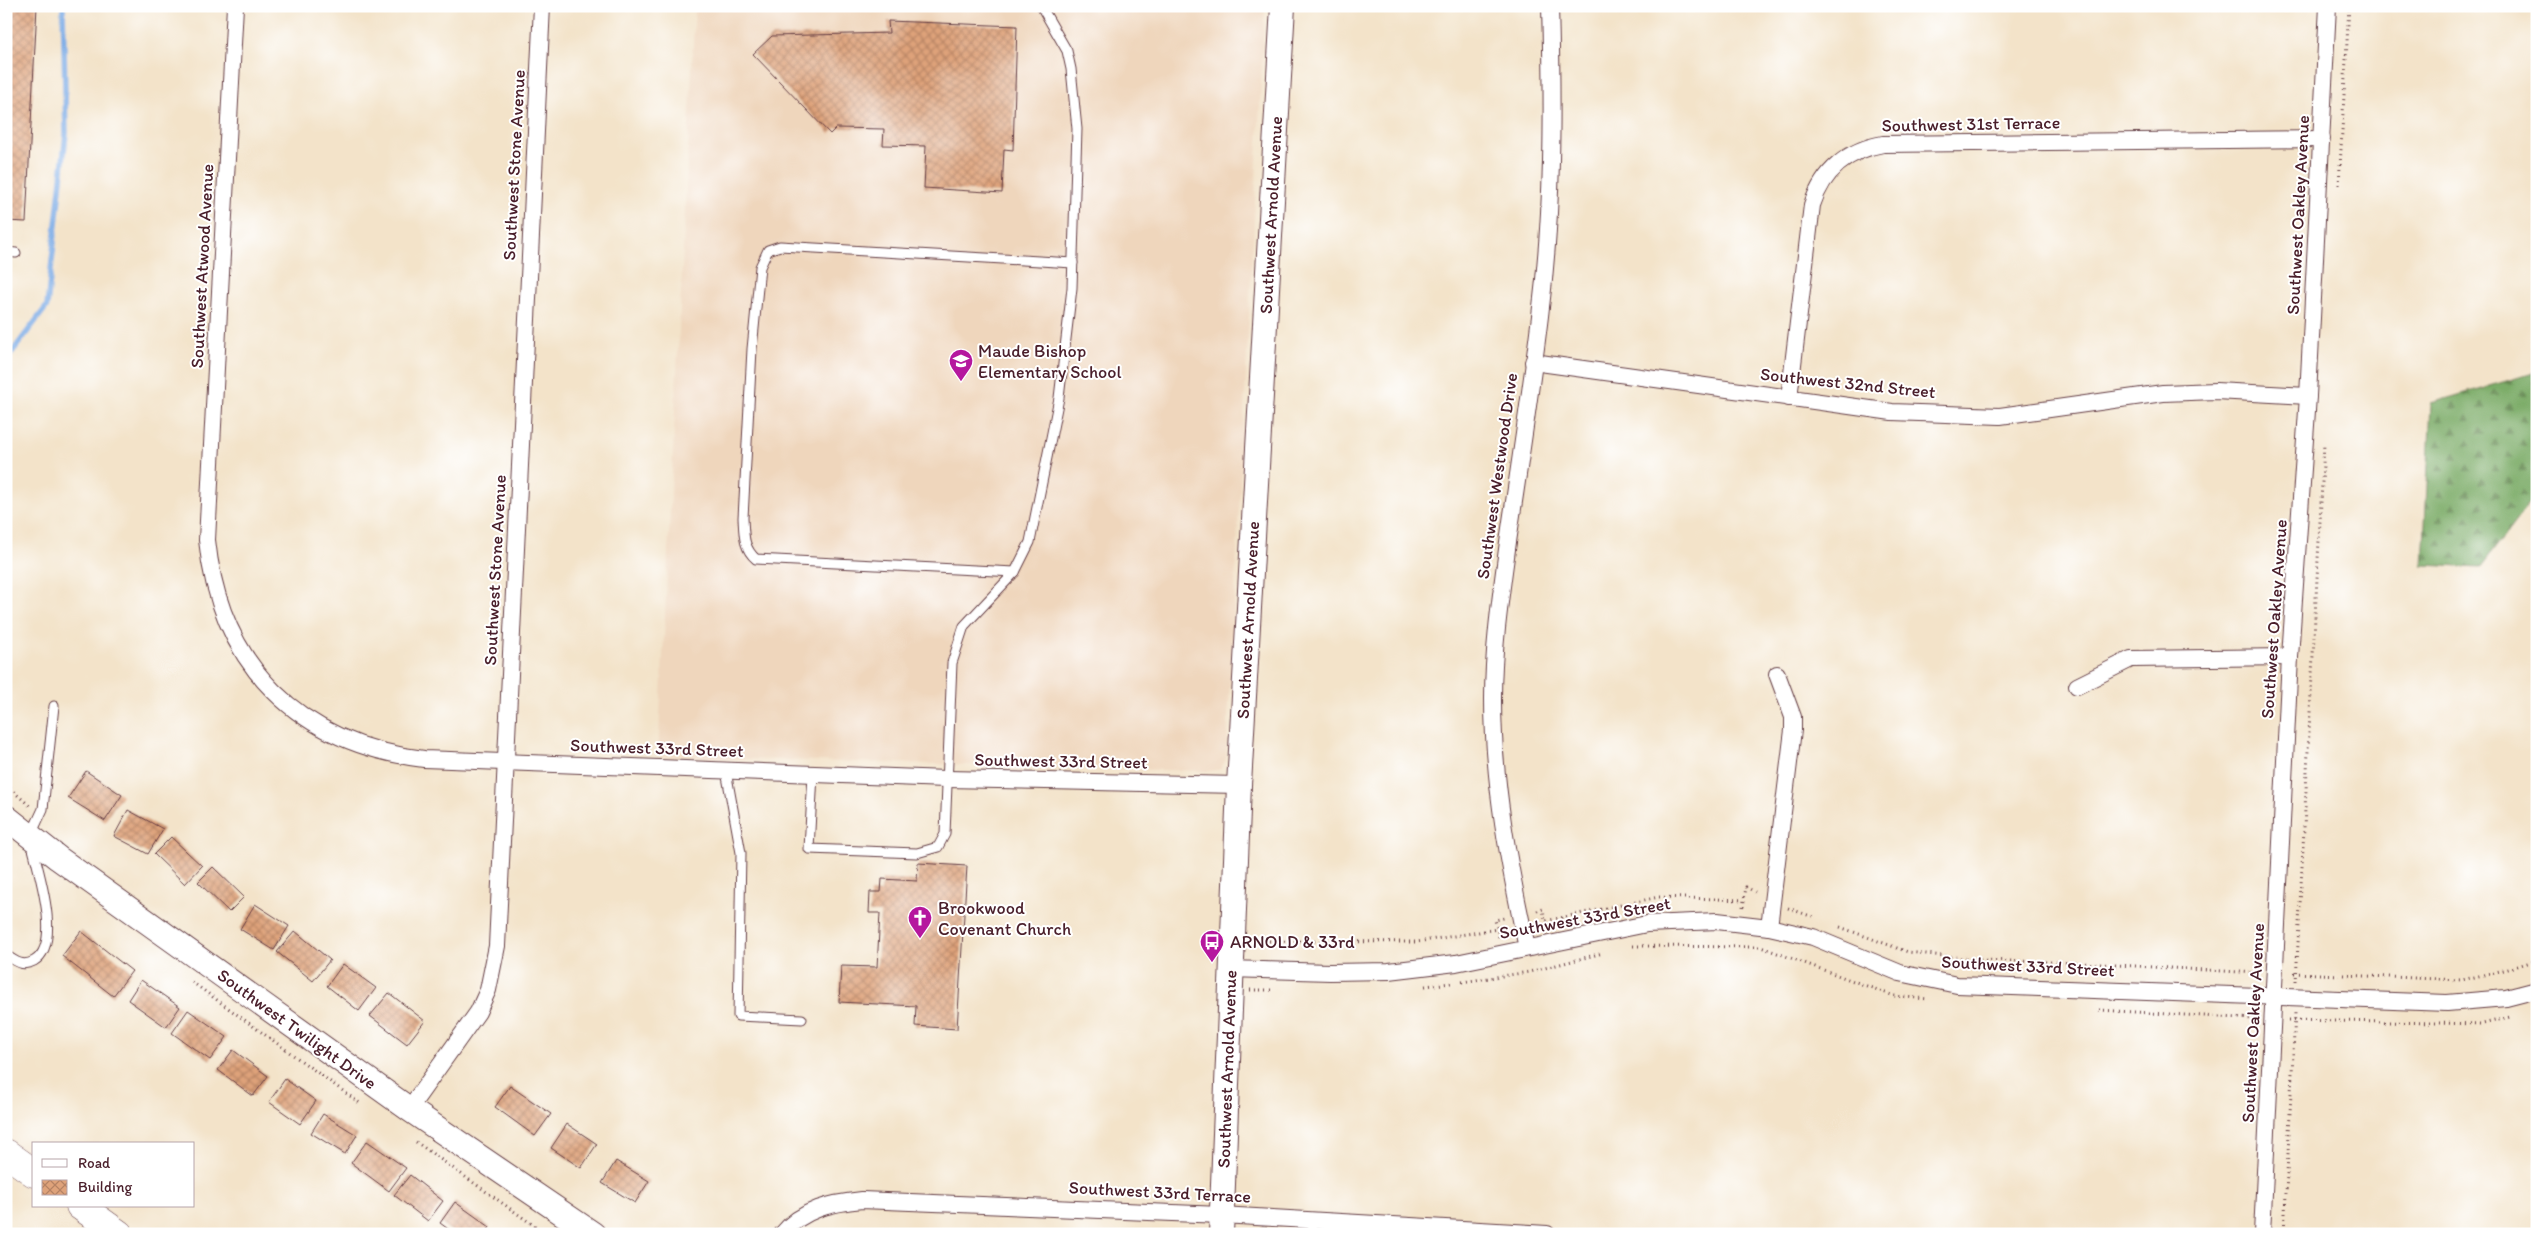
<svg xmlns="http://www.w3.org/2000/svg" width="2543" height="1240" font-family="Itim,sans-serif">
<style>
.built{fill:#efd6bc}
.forest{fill:url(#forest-firs);stroke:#626649}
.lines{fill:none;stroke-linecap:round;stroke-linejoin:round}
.stream{stroke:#7babe5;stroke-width:5.5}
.building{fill:url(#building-cross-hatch)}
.lane-casing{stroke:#633c43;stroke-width:11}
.street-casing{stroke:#633c43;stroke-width:18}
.secondary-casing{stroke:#633c43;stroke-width:26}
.highway-casing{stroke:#633c43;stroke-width:29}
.path{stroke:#633c43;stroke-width:3;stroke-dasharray:1 4;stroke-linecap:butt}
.lane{stroke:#fff;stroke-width:9}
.street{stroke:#fff;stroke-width:16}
.secondary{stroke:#fff;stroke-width:24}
.highway{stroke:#fff;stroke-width:28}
.labels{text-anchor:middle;stroke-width:4;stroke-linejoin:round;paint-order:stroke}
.street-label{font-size:18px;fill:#4a1f2b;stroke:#fff}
.poi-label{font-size:18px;fill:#4a1f2b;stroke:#fff;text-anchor:start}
</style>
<defs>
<pattern id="forest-firs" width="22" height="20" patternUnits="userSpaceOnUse" patternTransform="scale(1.25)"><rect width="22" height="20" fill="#7bac67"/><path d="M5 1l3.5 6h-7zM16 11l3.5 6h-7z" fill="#678b55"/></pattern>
<pattern id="building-cross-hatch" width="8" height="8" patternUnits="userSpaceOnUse" patternTransform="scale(1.25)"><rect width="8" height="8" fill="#dea27a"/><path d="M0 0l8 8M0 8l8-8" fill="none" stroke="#b68364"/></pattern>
</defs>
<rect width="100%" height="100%" fill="#fff"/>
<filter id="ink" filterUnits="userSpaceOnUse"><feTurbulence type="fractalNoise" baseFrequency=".02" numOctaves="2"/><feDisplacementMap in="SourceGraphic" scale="10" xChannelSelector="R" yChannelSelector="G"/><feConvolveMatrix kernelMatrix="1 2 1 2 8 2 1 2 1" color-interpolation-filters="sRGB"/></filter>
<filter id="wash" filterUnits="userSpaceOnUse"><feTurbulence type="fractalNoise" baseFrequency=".0096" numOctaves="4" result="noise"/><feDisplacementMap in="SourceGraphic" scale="20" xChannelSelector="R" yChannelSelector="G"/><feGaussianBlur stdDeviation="1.12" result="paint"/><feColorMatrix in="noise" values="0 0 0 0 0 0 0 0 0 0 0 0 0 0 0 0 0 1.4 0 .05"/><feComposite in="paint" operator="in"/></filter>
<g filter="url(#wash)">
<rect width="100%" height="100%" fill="#f3e3c9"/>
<path class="built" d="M 695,6 L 1265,6 L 1226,759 L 1221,769 L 1210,771 L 658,757 Z"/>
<path class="forest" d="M 2537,372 L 2537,493 L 2480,568 L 2423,565 L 2431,403 Z"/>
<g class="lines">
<path class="stream" d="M 6,360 L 47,306 L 66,134 L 63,6"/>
</g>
<g id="blocks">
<g class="building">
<path d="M 7,6 L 37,6 L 26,222 L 6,221 Z"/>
<path d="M 888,21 L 1017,26 L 1013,150 L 1004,149 L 1002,193 L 924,188 L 926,146 L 883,145 L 884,129 L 836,128 L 830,134 L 753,54 L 772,36 L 889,33 Z"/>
<path d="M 86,771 L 122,795 L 105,821 L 68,798 Z"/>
<path d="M 128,810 L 163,829 L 148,854 L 114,836 Z"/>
<path d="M 171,837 L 202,866 L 185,884 L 154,854 Z"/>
<path d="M 918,863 L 967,866 L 957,1029 L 915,1026 L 916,1006 L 839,1002 L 841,966 L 877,967 L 880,913 L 869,913 L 870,892 L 881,892 L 882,879 L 917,881 Z"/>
<path d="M 213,867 L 244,897 L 229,912 L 198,882 Z"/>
<path d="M 255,904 L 289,926 L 274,950 L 240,929 Z"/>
<path d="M 81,931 L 132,971 L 113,996 L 62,956 Z"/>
<path d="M 295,931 L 330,960 L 313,981 L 277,952 Z"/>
<path d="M 343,964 L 376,988 L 359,1011 L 327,986 Z"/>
<path d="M 141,980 L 180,1007 L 166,1027 L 128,1000 Z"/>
<path d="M 389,993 L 425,1021 L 407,1044 L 370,1016 Z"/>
<path d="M 188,1010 L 227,1037 L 210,1060 L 172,1033 Z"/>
<path d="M 233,1050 L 268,1076 L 253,1096 L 218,1070 Z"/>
<path d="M 285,1079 L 316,1101 L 300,1124 L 269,1102 Z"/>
<path d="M 510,1086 L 551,1114 L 535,1136 L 495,1107 Z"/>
<path d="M 323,1114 L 357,1135 L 345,1154 L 311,1133 Z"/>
<path d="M 567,1124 L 597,1144 L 581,1168 L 551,1148 Z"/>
<path d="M 367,1141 L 406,1168 L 389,1191 L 351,1163 Z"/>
<path d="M 616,1161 L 649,1181 L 635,1203 L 602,1183 Z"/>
<path d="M 410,1175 L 443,1201 L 428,1221 L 394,1195 Z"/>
<path d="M 455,1202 L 490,1227 L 485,1234 L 455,1234 L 440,1223 Z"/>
</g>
</g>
</g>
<g filter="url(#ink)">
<use href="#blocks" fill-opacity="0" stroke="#633c43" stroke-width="1"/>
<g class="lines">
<defs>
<g id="lane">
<path d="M 6,252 L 16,253"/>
<path d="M 1015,572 L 756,559 C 743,548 744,534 743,518 L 752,349 L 760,267 L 768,250 L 780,246 L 1073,263"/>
<path d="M 726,771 L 741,853 L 738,1016 L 802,1019"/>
<path d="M 813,774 L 809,849 L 917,853 L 938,847 L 945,834 L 952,663 L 964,626 L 1015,572 L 1030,542 L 1059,398 L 1072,288 L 1077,129 L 1071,69 L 1067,51 L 1041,6"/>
<path d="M 6,955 C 16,962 23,967 34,961 C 64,944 36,864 30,837 L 43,809 L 54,706"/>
</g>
<g id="street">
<path d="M 235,6 L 207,540 C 220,666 299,744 424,759 L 946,779 L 1239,785"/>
<path d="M 1533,362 L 1892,412 L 2000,416 L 2163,393 L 2216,391 L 2308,396"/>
<path d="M 1789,398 L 1812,205 C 1823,171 1848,150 1883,144 L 2322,139"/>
<path d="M 2077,686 L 2131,659 L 2290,657"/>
<path d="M 1769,927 L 1793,730 L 1793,717 L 1777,674"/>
<path d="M 1527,948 C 1509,865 1493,784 1493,699 C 1493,646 1501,594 1508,542 C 1519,467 1531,391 1540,316 C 1553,212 1553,110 1550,6"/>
<path d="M 1230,969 L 1330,972 L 1389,971 L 1456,963 L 1647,924 L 1717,921 L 1769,927 L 1813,937 L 1900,973 L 1957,985 L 2447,1003 L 2506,998 L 2537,990"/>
<path d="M 409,1109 L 478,1012 L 488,990 L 497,946 L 542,6"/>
<path d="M 782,1234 C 802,1209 832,1203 862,1200 L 1221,1215 L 1547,1234"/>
<path d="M 2262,1234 L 2290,657 L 2308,396 L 2328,6"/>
</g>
<g id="secondary">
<path d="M 6,817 L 58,858 L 409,1109 L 593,1234"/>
<path d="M 1221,1234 L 1239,785 L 1283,6"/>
</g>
<g id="highway">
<path d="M 6,1153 L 34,1173"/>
<path d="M 80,1206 L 119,1234"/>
</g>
</defs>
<use href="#lane" class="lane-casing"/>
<use href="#street" class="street-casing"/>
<use href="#secondary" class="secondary-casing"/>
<use href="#highway" class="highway-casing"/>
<g class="path">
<path d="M 2339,185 L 2349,6"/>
<path d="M 6,785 L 30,806"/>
<path d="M 1743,907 L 1746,887 L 1755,892"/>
<path d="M 1788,908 L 1813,917"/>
<path d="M 1537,911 L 1543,909 L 1545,921 L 1659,897 L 1744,900"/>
<path d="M 1840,927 L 1908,952 L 1980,960 L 2082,963 L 2258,973"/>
<path d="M 1499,937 L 1495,920 L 1504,918"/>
<path d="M 1254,941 L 1417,942 L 1497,929"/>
<path d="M 1633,946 L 1761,947 L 1894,996 L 1929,999"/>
<path d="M 2294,973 L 2462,980 L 2508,969 L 2537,960"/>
<path d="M 192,982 L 361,1104"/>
<path d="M 1462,982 L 1529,972 L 1603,953"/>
<path d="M 2296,982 L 2324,444"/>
<path d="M 1425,986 L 1451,983"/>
<path d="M 1250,990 L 1272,990"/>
<path d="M 2099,1010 L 2255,1019"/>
<path d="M 2289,1020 L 2483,1024 L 2510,1017"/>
<path d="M 416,1142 L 546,1234"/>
<path d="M 2284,1234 L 2295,1013"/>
</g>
<use href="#lane" class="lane"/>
<use href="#street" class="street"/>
<use href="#secondary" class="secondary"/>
<use href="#highway" class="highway"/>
</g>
</g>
<defs>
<symbol id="school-pin" viewBox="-11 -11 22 30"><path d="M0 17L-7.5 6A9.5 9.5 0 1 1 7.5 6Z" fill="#b5179e" stroke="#fff"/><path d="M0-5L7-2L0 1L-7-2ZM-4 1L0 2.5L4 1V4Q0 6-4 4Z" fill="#fff"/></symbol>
<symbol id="church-pin" viewBox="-11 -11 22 30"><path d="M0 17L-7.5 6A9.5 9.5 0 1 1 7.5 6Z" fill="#b5179e" stroke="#fff"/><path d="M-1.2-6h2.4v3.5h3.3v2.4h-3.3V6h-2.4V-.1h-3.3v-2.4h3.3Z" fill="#fff"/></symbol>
<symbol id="bus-pin" viewBox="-11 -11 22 30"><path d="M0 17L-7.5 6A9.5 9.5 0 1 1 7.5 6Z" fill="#b5179e" stroke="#fff"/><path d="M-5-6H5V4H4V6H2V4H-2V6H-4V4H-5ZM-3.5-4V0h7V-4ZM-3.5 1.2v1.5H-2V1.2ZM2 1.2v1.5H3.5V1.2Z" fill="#fff"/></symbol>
</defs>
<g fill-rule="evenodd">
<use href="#school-pin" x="947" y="347" width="28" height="38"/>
<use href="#church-pin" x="906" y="904" width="28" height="38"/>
<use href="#bus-pin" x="1198" y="928" width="28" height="38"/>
</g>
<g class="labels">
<g class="street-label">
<text transform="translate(1971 124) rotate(-1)" y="6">Southwest 31st Terrace</text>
<text transform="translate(514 165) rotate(-87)" y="6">Southwest Stone Avenue</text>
<text transform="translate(1271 215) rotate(-87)" y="6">Southwest Arnold Avenue</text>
<text transform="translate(2298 215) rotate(-87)" y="6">Southwest Oakley Avenue</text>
<text transform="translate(202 266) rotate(-87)" y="6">Southwest Atwood Avenue</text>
<text transform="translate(1848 383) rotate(6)" y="6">Southwest 32nd Street</text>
<text transform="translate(1497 476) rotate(-82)" y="6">Southwest Westwood Drive</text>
<text transform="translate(495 570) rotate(-87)" y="6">Southwest Stone Avenue</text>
<text transform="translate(2274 619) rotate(-86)" y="6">Southwest Oakley Avenue</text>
<text transform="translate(1248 620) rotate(-87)" y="6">Southwest Arnold Avenue</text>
<text transform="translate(657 748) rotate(2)" y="6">Southwest 33rd Street</text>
<text transform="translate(1061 761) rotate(1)" y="6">Southwest 33rd Street</text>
<text transform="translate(1585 918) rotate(-10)" y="6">Southwest 33rd Street</text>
<text transform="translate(2028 966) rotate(3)" y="6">Southwest 33rd Street</text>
<text transform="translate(2253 1023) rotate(-87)" y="6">Southwest Oakley Avenue</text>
<text transform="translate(297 1029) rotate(36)" y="6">Southwest Twilight Drive</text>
<text transform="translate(1227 1069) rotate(-88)" y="6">Southwest Arnold Avenue</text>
<text transform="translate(1160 1192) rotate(3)" y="6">Southwest 33rd Terrace</text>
</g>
<g class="poi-label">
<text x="978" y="357">Maude Bishop<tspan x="978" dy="21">Elementary School</tspan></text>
<text x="938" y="914">Brookwood<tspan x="938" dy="21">Covenant Church</tspan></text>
<text x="1230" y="948">ARNOLD &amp; 33rd</text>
</g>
</g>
<rect width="2543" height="1240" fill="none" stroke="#fff" stroke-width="25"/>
<rect x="32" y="1142" width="162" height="65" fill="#ffffff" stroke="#b7a5aa"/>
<rect x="42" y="1159" width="25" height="8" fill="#ffffff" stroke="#b7a5aa"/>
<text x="78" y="1168" font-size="15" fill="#4a1f2b">Road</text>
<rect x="42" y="1180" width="25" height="15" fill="url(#building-cross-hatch)" stroke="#b7a5aa"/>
<text x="78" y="1192" font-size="15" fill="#4a1f2b">Building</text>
</svg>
